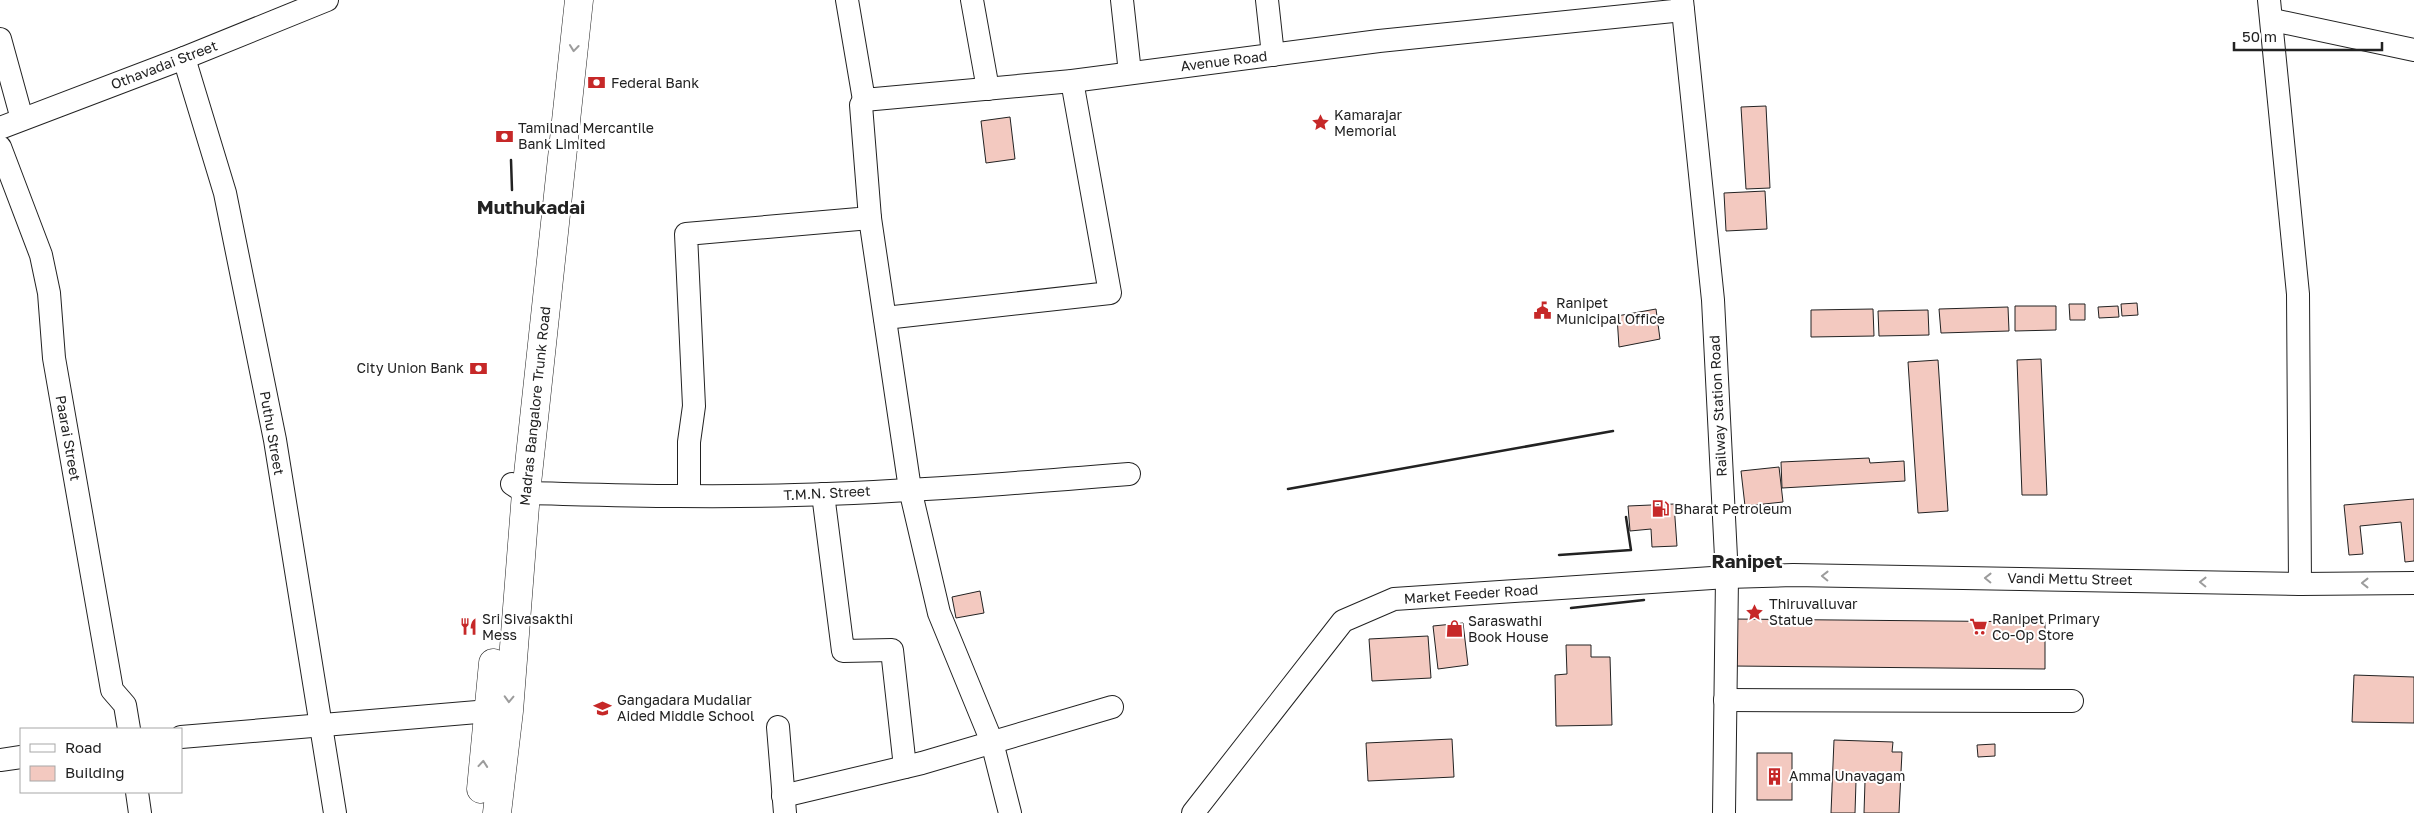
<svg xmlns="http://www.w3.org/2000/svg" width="2414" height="813" font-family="'Golos Text',sans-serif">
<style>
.building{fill:#f3c9c0;stroke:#222}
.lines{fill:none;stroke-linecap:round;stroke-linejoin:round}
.minor-casing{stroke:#222;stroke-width:24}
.highway-casing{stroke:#222;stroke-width:29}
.minor{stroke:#fff;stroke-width:22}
.highway{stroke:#fff;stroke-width:28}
.wall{stroke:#222;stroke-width:2.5}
.oneway{stroke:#9c9c9c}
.labels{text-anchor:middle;stroke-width:4;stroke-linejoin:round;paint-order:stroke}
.street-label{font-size:14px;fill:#222;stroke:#fff}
.poi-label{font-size:14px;fill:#222;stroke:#fff;text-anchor:start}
.district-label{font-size:19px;font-weight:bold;fill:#222;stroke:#fff}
</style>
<rect width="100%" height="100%" fill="#fff"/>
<g class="building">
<path d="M 1766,106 L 1770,188 L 1746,189 L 1741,107 Z"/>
<path d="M 1010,117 L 1015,159 L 986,163 L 981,121 Z"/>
<path d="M 1765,191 L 1767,229 L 1726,231 L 1724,193 Z"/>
<path d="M 2137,303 L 2138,315 L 2122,316 L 2121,304 Z"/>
<path d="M 2069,304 L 2085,304 L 2085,320 L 2070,320 Z"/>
<path d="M 2015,306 L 2056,306 L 2056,330 L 2015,331 Z"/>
<path d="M 2118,306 L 2119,317 L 2099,318 L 2098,307 Z"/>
<path d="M 2008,307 L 2009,331 L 1941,333 L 1939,309 Z"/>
<path d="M 1656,309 L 1660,339 L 1619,347 L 1617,316 Z"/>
<path d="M 1873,309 L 1874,336 L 1811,337 L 1811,310 Z"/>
<path d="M 1928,310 L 1929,335 L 1879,336 L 1878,311 Z"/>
<path d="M 2041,359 L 2047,495 L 2022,495 L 2017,360 Z"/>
<path d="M 1938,360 L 1948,511 L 1918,513 L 1908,362 Z"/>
<path d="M 1869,458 L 1870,463 L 1904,461 L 1905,481 L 1782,488 L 1781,462 Z"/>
<path d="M 1779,467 L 1783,502 L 1745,506 L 1741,471 Z"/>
<path d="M 2414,499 L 2414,561 L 2405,562 L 2401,522 L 2360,526 L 2363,554 L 2349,555 L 2344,505 Z"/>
<path d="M 1674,504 L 1677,546 L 1652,547 L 1651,529 L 1630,531 L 1628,506 Z"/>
<path d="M 980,591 L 984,613 L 956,618 L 952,597 Z"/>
<path d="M 1733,619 L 2045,622 L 2045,669 L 1733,666 Z"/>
<path d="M 1463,623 L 1468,665 L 1438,669 L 1433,626 Z"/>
<path d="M 1428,636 L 1431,678 L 1372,681 L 1369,639 Z"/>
<path d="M 1566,645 L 1591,645 L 1591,657 L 1610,657 L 1612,725 L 1556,726 L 1555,675 L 1567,674 Z"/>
<path d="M 2354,675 L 2414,677 L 2414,723 L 2352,722 Z"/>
<path d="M 1452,739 L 1454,777 L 1368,781 L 1366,743 Z"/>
<path d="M 1834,740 L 1893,742 L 1892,752 L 1902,752 L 1899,813 L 1864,813 L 1865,781 L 1856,781 L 1855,813 L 1831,813 Z"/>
<path d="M 1995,744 L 1995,756 L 1978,757 L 1977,745 Z"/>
<rect x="1757" y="753" width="35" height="47"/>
</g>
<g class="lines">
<defs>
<g id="minor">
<path d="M 847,0 L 864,100 L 1072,81 L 1379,41 L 1683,10"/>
<path d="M 972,0 L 988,89"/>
<path d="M 1122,0 L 1130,73"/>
<path d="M 1267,0 L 1273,55"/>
<path d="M 1682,0 L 1713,300 L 1727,577 L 1724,813"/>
<path d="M 2269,0 L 2298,294 L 2300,584"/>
<path d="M 2273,20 L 2414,50"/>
<path d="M 0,39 L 22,119"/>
<path d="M 184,58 L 225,193 L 275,440 L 335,813"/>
<path d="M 0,128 L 184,58 L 327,0"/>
<path d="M 0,147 L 41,255 L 49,293 L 54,358 L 112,690 L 125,705 L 129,729"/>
<path d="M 870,218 L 910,489 L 939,613 L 992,742 L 1010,813"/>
<path d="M 885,318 L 1110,293 L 1072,81"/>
<path d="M 512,484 L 526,493 C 615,495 705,498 795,495 C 906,492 1018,483 1129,474"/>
<path d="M 823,494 L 843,651 L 892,650 L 905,767"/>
<path d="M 689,496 L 689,442 L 694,406 L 686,234 L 870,218 L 861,105 L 864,100"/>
<path d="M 1725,700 L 2072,701"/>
<path d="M 778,727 L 785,813"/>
<path d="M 181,737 L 489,711"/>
<path d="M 0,760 L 21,757"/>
<path d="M 137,792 L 140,813"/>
<path d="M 783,796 L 922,763 L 1112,707"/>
<path d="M 1193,813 L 1343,621 L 1394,599 L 1727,577 L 1793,575 L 2300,584 L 2414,583"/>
</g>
<g id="highway">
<path d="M 481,789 L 493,663"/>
<path d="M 497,813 L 509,711 L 526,493 L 579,0"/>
</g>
</defs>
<use href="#minor" class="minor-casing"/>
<use href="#highway" class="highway-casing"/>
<use href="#minor" class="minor"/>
<use href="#highway" class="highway"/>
<g class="wall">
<path d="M 511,160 L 512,190"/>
<path d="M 1288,489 L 1613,431"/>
<path d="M 1559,555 L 1631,550 L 1626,517"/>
<path d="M 1571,608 L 1644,600"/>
</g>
</g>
<defs><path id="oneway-chevron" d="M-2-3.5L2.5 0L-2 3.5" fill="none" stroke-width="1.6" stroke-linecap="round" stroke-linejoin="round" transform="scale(1.25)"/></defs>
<g class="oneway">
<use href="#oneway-chevron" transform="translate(574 48) rotate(96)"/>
<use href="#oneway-chevron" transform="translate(1825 576) rotate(-179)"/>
<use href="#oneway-chevron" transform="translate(1988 578) rotate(-179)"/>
<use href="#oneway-chevron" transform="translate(2203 582) rotate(-179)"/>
<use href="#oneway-chevron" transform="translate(2365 583) rotate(180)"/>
<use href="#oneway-chevron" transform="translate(509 699) rotate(92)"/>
<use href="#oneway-chevron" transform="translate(483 764) rotate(-85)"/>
</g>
<defs>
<symbol id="bank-bare" viewBox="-9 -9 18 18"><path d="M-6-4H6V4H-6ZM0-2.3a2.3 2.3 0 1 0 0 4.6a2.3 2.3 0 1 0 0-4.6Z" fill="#c62828" stroke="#fff" stroke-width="2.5" paint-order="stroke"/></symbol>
<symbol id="sight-bare" viewBox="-9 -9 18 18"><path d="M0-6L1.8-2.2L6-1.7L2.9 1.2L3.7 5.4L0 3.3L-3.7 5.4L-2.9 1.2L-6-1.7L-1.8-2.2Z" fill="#c62828" stroke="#fff" stroke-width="2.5" paint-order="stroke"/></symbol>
<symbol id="civic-bare" viewBox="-9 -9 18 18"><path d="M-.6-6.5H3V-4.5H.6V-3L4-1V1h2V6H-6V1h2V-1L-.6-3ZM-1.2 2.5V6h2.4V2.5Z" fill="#c62828" stroke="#fff" stroke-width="2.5" paint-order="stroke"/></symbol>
<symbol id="fuel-bare" viewBox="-9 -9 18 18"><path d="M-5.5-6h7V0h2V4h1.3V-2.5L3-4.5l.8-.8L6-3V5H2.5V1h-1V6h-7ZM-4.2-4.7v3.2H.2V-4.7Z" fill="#c62828" stroke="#fff" stroke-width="2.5" paint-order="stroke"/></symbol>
<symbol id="restaurant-bare" viewBox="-9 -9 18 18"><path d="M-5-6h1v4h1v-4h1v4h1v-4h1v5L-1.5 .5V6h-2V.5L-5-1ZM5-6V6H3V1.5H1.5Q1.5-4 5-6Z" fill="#c62828" stroke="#fff" stroke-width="2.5" paint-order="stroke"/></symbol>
<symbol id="supermarket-bare" viewBox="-9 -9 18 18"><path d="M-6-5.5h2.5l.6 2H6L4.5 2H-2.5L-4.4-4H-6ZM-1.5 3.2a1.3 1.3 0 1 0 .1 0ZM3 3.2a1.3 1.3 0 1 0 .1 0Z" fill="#c62828" stroke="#fff" stroke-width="2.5" paint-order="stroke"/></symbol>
<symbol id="shop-bare" viewBox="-9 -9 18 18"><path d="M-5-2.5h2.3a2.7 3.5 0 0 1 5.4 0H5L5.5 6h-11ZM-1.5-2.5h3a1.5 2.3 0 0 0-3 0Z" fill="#c62828" stroke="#fff" stroke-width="2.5" paint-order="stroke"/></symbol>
<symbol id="school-bare" viewBox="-9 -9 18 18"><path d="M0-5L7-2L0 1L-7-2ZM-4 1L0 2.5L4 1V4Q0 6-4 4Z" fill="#c62828" stroke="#fff" stroke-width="2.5" paint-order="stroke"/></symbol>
<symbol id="building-bare" viewBox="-9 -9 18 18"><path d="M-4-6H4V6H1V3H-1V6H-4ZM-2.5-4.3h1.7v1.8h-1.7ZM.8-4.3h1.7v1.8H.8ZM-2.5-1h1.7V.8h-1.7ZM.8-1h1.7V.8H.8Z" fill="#c62828" stroke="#fff" stroke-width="2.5" paint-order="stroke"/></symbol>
</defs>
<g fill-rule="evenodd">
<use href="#bank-bare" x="584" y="70" width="25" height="25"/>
<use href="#sight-bare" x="1308" y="110" width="25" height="25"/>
<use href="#bank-bare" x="492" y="124" width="25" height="25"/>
<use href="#civic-bare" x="1530" y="298" width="25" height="25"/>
<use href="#bank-bare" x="466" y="356" width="25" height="25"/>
<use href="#fuel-bare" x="1648" y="496" width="25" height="25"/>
<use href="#sight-bare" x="1742" y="600" width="25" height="25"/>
<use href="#restaurant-bare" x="456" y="614" width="25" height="25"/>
<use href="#supermarket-bare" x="1966" y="614" width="25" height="25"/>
<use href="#shop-bare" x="1442" y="616" width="25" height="25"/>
<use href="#school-bare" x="590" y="696" width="25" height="25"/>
<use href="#building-bare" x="1762" y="764" width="25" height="25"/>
</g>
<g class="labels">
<g class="street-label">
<text transform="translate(1224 61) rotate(-7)" y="5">Avenue Road</text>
<text transform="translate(164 65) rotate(-21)" y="5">Othavadai Street</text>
<text transform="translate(535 406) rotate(-84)" y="5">Madras Bangalore Trunk Road</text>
<text transform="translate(1718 406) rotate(-93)" y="5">Railway Station Road</text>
<text transform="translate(272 433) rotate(80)" y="5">Puthu Street</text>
<text transform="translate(68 438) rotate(80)" y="5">Paarai Street</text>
<text transform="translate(827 493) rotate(-3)" y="5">T.M.N. Street</text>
<text transform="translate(2070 579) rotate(1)" y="5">Vandi Mettu Street</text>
<text transform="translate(1471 594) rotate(-4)" y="5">Market Feeder Road</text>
</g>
<g class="poi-label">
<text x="611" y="88">Federal Bank</text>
<text x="1334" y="120">Kamarajar<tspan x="1334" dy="16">Memorial</tspan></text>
<text x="518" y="133">Tamilnad Mercantile<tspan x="518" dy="16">Bank Limited</tspan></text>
<text x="1556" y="308">Ranipet<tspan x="1556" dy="16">Municipal Office</tspan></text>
<text x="464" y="373" text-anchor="end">City Union Bank</text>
<text x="1674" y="514">Bharat Petroleum</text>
<text x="1769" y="609">Thiruvalluvar<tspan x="1769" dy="16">Statue</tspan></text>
<text x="482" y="624">Sri Sivasakthi<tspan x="482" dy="16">Mess</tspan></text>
<text x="1992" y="624">Ranipet Primary<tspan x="1992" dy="16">Co-Op Store</tspan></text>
<text x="1468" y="626">Saraswathi<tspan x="1468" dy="16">Book House</tspan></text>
<text x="617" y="705">Gangadara Mudaliar<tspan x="617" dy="16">Aided Middle School</tspan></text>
<text x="1789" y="781">Amma Unavagam</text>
</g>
<g class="district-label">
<text x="531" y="214">Muthukadai</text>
<text x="1747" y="568">Ranipet</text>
</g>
</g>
<rect x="20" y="728" width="162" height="65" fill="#ffffff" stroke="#a7a7a7"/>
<rect x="30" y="744" width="25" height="8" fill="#ffffff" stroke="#a7a7a7"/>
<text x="65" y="753" font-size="15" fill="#222222">Road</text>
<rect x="30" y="766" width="25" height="15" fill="#f3c9c0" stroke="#a7a7a7"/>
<text x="65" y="778" font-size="15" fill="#222222">Building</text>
<path d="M2234 42v8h148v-8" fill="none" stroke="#222222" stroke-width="2.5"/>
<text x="2242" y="42" font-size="15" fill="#222222" stroke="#ffffff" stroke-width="4" paint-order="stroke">50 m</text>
</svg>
